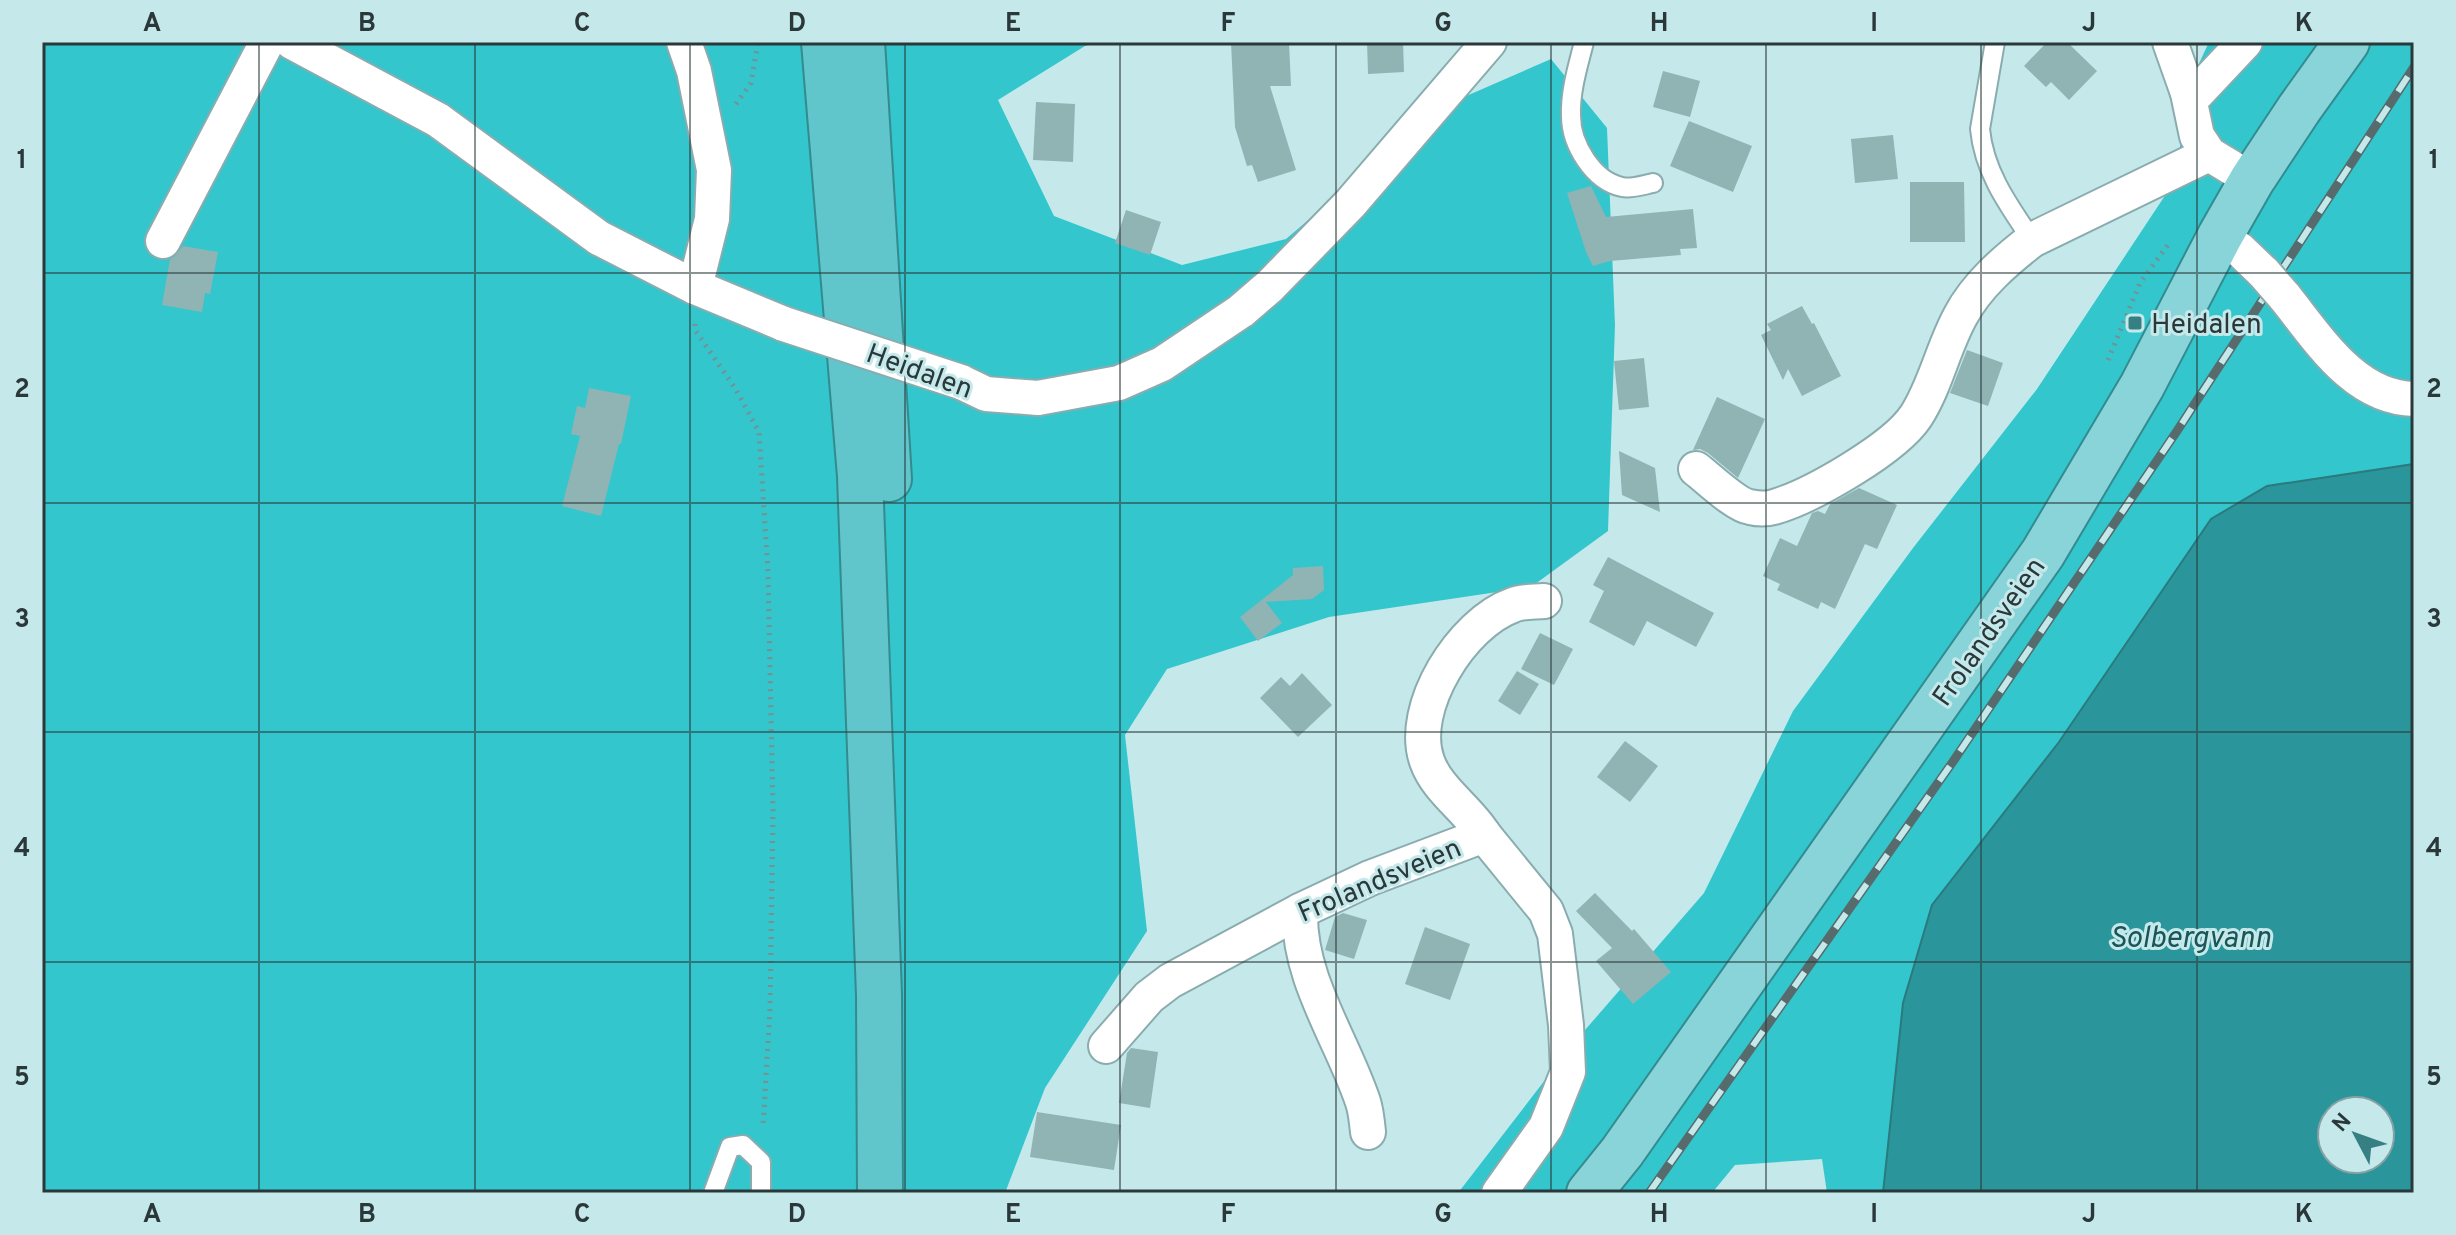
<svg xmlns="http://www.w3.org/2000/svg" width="2456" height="1235" font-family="Overpass,sans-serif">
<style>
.forest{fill:#33c6cd}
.water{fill:#2a969c;stroke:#2a7a7e;stroke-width:2;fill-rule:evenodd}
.building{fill:#90b3b4}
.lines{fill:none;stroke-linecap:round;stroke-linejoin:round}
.service-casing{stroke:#8aacae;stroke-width:22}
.minor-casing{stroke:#8aacae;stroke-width:38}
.primary-casing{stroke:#338b8f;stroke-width:48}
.trunk-casing{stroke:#338b8f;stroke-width:48}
.path{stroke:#779091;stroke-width:5;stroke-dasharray:2 6;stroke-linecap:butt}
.service{stroke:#fff;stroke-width:18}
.minor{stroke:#fff;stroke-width:34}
.primary{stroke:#88d4d8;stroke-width:44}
.trunk{stroke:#60c6cb;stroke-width:44}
.rail-casing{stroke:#576b6c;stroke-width:9}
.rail{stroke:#c5e9eb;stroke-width:6;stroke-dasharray:18;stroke-linecap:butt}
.minor-bridge-casing{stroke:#8aacae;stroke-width:38;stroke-linecap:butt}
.minor-bridge{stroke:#fff;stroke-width:34}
.grid{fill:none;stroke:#2a3839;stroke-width:2;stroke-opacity:0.55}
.poi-dot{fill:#367f83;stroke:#c5e9eb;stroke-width:3}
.labels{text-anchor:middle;stroke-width:6;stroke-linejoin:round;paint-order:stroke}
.poi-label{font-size:28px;fill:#2a3839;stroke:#c5e9eb;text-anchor:start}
.street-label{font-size:28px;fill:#2a3839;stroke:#c5e9eb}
.water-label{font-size:30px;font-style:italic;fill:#1a5558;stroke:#c5e9eb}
.neatline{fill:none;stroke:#2a3839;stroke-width:3}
.grid-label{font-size:26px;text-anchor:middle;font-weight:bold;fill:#2a3839}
</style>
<rect width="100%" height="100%" fill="#c5e9eb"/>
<g class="forest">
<path d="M 42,42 L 1098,42 L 1085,46 L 998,100 L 1054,216 L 1182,265 L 1286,239 L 1441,107 L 1551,59 L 1607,128 L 1615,325 L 1608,531 L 1531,587 L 1329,617 L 1167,669 L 1125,735 L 1147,931 L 1045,1088 L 1005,1193 L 42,1193 Z"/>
<path d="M 2209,42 L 2414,42 L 2414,464 L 2267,486 L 2211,519 L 2059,742 L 1932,905 L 1903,1003 L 1883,1193 L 1827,1193 L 1822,1159 L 1735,1165 L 1712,1193 L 1458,1193 L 1572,1045 L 1704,893 L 1793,711 L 1913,548 L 2037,389 L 2172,185 L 2196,70 Z"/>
</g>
<path class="water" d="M 2414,464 L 2414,1193 L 1883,1193 L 1903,1003 L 1932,905 L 2059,742 L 2211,519 L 2267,486 ZM 2332,1111 L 2380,1111 L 2380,1159 L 2332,1159 Z"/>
<g class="building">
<path d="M 1231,42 L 1289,42 L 1291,86 L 1270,86 L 1296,170 L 1258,182 L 1252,165 L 1247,166 L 1235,127 Z"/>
<path d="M 1367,42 L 1403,42 L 1404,72 L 1368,74 Z"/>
<path d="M 2047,42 L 2067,42 L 2097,71 L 2069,100 L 2051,82 L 2046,87 L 2024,66 Z"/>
<path d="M 1663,71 L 1700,81 L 1690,117 L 1653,107 Z"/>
<path d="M 1036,102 L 1075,104 L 1073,162 L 1033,160 Z"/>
<path d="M 1689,121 L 1752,146 L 1733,192 L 1670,166 Z"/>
<path d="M 1893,135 L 1898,179 L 1855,183 L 1851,139 Z"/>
<path d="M 1910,182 L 1964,182 L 1965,242 L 1910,242 Z"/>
<path d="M 1591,186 L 1606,217 L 1693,209 L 1697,248 L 1680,249 L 1681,255 L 1610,261 L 1593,266 L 1586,252 L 1567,193 Z"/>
<path d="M 1126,210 L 1161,222 L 1150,255 L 1115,243 Z"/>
<path d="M 183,246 L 218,252 L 210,294 L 205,293 L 202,312 L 162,305 L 170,259 L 174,257 Z"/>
<path d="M 1802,306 L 1812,324 L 1814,323 L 1841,376 L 1802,396 L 1788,369 L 1783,380 L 1761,335 L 1771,330 L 1767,324 Z"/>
<path d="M 1967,350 L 2003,363 L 1988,406 L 1950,393 Z"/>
<path d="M 1644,358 L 1649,407 L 1619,410 L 1614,361 Z"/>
<path d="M 589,388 L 631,396 L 621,444 L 619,444 L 601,516 L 562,506 L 580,436 L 571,434 L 577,406 L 585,408 Z"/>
<path d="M 1717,397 L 1765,419 L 1738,478 L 1708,453 L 1700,449 L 1693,450 Z"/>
<path d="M 1619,451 L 1655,468 L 1660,512 L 1622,495 Z"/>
<path d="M 1859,488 L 1897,505 L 1877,549 L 1865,544 L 1835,609 L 1821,602 L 1818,609 L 1777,590 L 1780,584 L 1763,576 L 1780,538 L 1797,546 L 1812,513 L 1818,511 L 1825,514 L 1830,504 Z"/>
<path d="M 1608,557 L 1714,613 L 1696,647 L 1647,621 L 1634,646 L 1589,622 L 1604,591 L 1593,585 Z"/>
<path d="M 1323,566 L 1324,590 L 1312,599 L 1266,602 L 1282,623 L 1258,641 L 1240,617 L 1293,575 L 1293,568 Z"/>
<path d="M 1540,633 L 1573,649 L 1554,685 L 1521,669 Z"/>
<path d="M 1517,671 L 1539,684 L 1520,715 L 1498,701 Z"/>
<path d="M 1302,673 L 1332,705 L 1298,737 L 1260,698 L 1281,677 L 1290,686 Z"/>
<path d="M 1625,741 L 1658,766 L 1630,802 L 1597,777 Z"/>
<path d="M 1595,893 L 1632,931 L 1634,929 L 1671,972 L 1633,1004 L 1596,961 L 1612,948 L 1576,911 Z"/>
<path d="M 1343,913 L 1367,920 L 1354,959 L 1325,950 L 1335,917 Z"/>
<path d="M 1425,927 L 1470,944 L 1450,1000 L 1405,984 Z"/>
<path d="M 1131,1048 L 1158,1052 L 1150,1108 L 1119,1103 L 1127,1053 Z"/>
<path d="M 1037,1112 L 1121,1125 L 1114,1170 L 1030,1157 Z"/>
</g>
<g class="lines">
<defs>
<g id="service">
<path d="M 1584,42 C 1578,66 1570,91 1571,116 C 1571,144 1593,181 1622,187 C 1632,189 1643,185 1653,183"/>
<path d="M 1995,42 L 1980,129 C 1984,172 2009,206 2032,240"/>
<path d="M 713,1193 L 730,1147 L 743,1145 L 761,1162 L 761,1193"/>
</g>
<g id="minor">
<path d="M 292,42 L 438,120 L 599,238 L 695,287 L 784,324"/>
<path d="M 684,42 L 694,71 L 714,170 L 712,219 L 695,287"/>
<path d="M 2170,42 L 2188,93 L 2197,136 L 2209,154 L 2252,180"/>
<path d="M 2188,93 L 2197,93 L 2245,42"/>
<path d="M 2220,236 L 2240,250 L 2264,273"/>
<path d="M 163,241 L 267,42"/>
<path d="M 2284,296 C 2318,338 2354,398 2414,399"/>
<path d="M 961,382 L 986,394 L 1038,398 L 1119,383 L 1162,364 L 1241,311 L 1270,286 L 1350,204 L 1489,42"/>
<path d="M 1696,469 C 1709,479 1736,505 1750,507 C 1758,509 1767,509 1774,507 C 1812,496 1895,448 1916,416 C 1936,385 1943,347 1961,315 C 1977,285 2005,261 2032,240 L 2209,154"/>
<path d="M 1300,911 C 1298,979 1342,1039 1363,1102 C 1366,1111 1367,1122 1368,1132"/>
<path d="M 1106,1046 L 1149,997 L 1170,981 L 1300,911 L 1370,878 L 1484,835"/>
<path d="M 1499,1193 L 1546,1127 L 1568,1072 L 1566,1025 L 1555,934 L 1546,911 L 1484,835 C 1468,809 1437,790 1427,761 C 1408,708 1462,623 1513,605 C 1522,601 1535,602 1544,601"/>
</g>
<path id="primary" d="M 1589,1193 L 1622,1152 L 2043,553 L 2142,386 L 2220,236 L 2252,180 L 2299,109 L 2347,42"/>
<g id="trunk">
<path d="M 824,42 L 860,476 L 879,995 L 880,1193"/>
<path d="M 862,42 L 889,479"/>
</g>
</defs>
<use href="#service" class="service-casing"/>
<use href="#minor" class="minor-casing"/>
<use href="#primary" class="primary-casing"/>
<use href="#trunk" class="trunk-casing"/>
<g class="path">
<path d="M 736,104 L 751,83 L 758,42"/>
<path d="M 695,324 L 695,330 L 735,388 L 759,432 L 768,572 L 773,812 L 770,1009 L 763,1128"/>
<path d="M 2108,360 L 2140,283 L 2170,242"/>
</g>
<use href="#service" class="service"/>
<use href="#minor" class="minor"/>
<use href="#primary" class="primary"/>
<use href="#trunk" class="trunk"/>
<defs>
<path id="rail" d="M 1649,1193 L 1952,763 L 2177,431 L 2414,67"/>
</defs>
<use href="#rail" class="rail-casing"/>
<use href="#rail" class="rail"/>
<defs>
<g id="minor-bridge">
<path d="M 2264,273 L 2284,296"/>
<path d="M 784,324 L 961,382"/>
</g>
</defs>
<use href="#minor-bridge" class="minor-bridge-casing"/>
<use href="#minor-bridge" class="minor-bridge"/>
</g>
<path class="grid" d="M 259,42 L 259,1193M 475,42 L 475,1193M 690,42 L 690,1193M 905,42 L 905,1193M 1120,42 L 1120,1193M 1336,42 L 1336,1193M 1551,42 L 1551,1193M 1766,42 L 1766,1193M 1981,42 L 1981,1193M 2197,42 L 2197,1193M 42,273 L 2414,273M 42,503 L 2414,503M 42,732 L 2414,732M 42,962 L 2414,962"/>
<rect class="poi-dot" x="2127" y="315" width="16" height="16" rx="4"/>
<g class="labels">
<g class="poi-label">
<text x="2151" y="333">Heidalen</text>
</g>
<g class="street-label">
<text transform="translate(920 370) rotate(20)" y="10">Heidalen</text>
<text transform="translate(1988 631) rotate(-55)" y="10">Frolandsveien</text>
<text transform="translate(1379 879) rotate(-23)" y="10">Frolandsveien</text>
</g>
<g class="water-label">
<text x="2190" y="947">Solbergvann</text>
</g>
</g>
<rect width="2456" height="1235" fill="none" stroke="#c5e9eb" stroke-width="88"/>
<g transform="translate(2356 1135) rotate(311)"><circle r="38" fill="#c5e9eb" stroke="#87a2a4" stroke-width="2"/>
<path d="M0-6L14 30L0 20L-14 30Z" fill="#367f83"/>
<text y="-12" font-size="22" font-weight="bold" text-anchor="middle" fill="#2a3839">N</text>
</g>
<rect x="44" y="44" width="2368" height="1147" class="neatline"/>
<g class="grid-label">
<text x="152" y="31">A</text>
<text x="367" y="31">B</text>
<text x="582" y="31">C</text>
<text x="797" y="31">D</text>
<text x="1013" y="31">E</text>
<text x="1228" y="31">F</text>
<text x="1443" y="31">G</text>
<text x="1659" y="31">H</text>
<text x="1874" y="31">I</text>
<text x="2089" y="31">J</text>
<text x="2304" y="31">K</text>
<text x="22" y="168">1</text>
<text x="2434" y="168">1</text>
<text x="22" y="397">2</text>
<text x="2434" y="397">2</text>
<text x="22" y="627">3</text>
<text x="2434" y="627">3</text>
<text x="22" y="856">4</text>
<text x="2434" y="856">4</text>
<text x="22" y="1085">5</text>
<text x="2434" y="1085">5</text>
<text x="152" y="1222">A</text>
<text x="367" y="1222">B</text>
<text x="582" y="1222">C</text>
<text x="797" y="1222">D</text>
<text x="1013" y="1222">E</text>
<text x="1228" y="1222">F</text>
<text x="1443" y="1222">G</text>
<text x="1659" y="1222">H</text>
<text x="1874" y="1222">I</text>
<text x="2089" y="1222">J</text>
<text x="2304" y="1222">K</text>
</g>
</svg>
